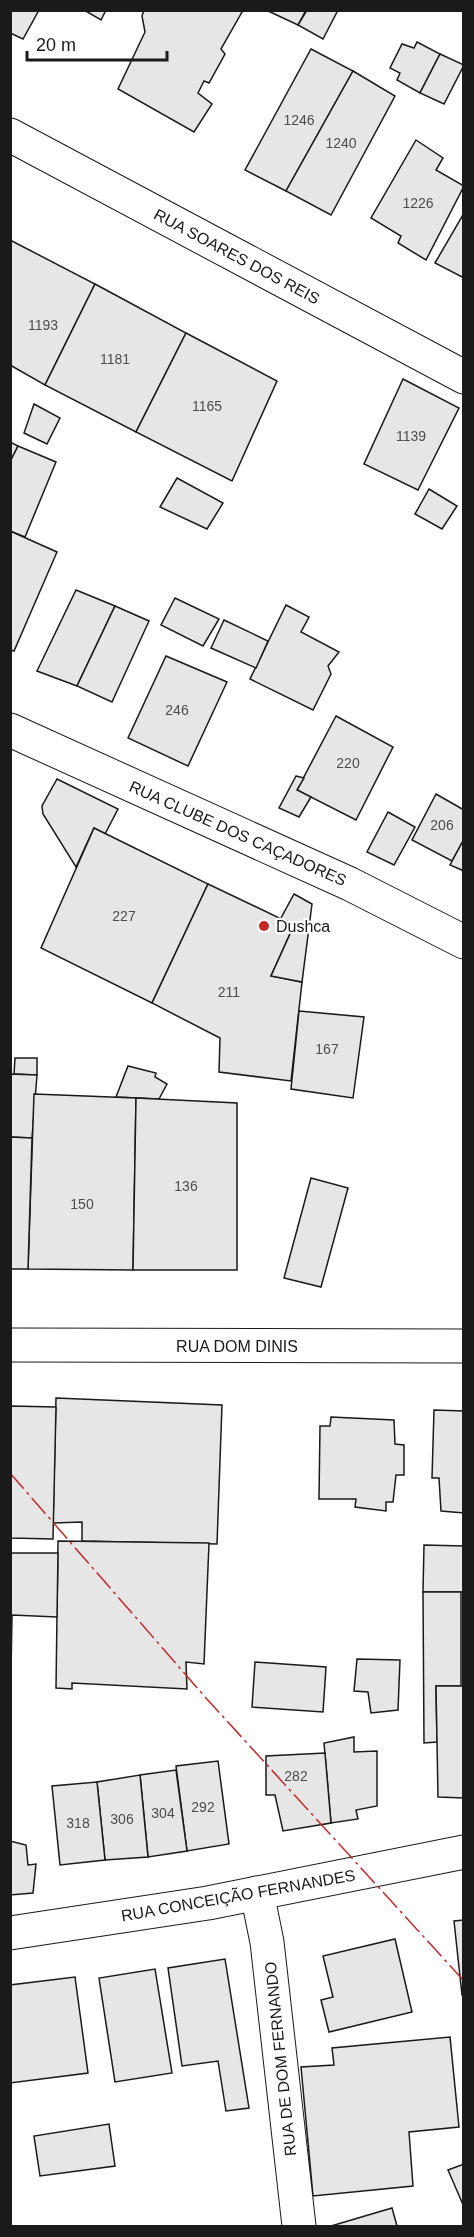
<svg xmlns="http://www.w3.org/2000/svg" width="474" height="2237" font-family="Helvetica,sans-serif">
<style>
.building{fill:#e6e6e6;stroke:#1a1a1a;stroke-width:1.5}
.lines{fill:none;stroke-linecap:round;stroke-linejoin:round}
.minor-casing{stroke:#1a1a1a;stroke-width:35}
.secondary-casing{stroke:#1a1a1a;stroke-width:35}
.primary-casing{stroke:#1a1a1a;stroke-width:35}
.minor{stroke:#fff;stroke-width:33}
.secondary{stroke:#fff;stroke-width:33}
.primary{stroke:#fff;stroke-width:33}
.power{stroke:#c62828;stroke-width:1.5;stroke-dasharray:21 4.5 3 4.5;stroke-linecap:butt}
.poi-dot{fill:#c62828;stroke:#fff;stroke-width:2}
.labels{text-anchor:middle;stroke-width:4.5;stroke-linejoin:round;paint-order:stroke}
.number-label{font-size:14px;fill:#4d4d4d}
.street-label{font-size:16px;fill:#1a1a1a;stroke:#fff}
.poi-label{font-size:16px;fill:#1a1a1a;stroke:#fff;text-anchor:start}
</style>
<rect width="100%" height="100%" fill="#fff"/>
<g class="building">
<path d="M 10,10 L 39,10 L 23,39 L 10,33 Z"/>
<path d="M 84,10 L 106,10 L 101,20 Z"/>
<path d="M 144,10 L 238,10 L 242,12 L 221,49 L 225,54 L 209,83 L 204,81 L 198,93 L 212,104 L 194,132 L 118,89 L 145,32 L 142,16 Z"/>
<path d="M 266,10 L 306,10 L 298,25 Z"/>
<path d="M 307,10 L 338,10 L 323,39 L 298,25 Z"/>
<path d="M 417,42 L 440,54 L 420,93 L 397,80 L 400,73 L 390,68 L 402,44 L 414,48 Z"/>
<path d="M 311,49 L 353,71 L 286,191 L 245,170 Z"/>
<path d="M 440,54 L 464,65 L 444,104 L 420,93 Z"/>
<path d="M 353,71 L 395,96 L 331,215 L 286,191 Z"/>
<path d="M 416,140 L 443,158 L 436,170 L 464,186 L 426,260 L 398,243 L 401,236 L 371,218 Z"/>
<path d="M 464,213 L 464,278 L 435,263 Z"/>
<path d="M 10,240 L 95,284 L 45,385 L 10,365 Z"/>
<path d="M 95,284 L 186,333 L 136,432 L 45,385 Z"/>
<path d="M 186,333 L 277,381 L 232,481 L 136,432 Z"/>
<path d="M 403,379 L 459,408 L 418,490 L 364,464 Z"/>
<path d="M 34,404 L 60,418 L 47,444 L 24,433 Z"/>
<path d="M 10,442 L 18,446 L 10,462 Z"/>
<path d="M 18,446 L 56,462 L 25,537 L 10,531 L 10,462 Z"/>
<path d="M 177,478 L 223,503 L 207,529 L 160,507 Z"/>
<path d="M 429,489 L 457,506 L 442,529 L 415,514 Z"/>
<path d="M 10,531 L 57,552 L 14,651 L 10,650 Z"/>
<path d="M 76,590 L 115,606 L 77,686 L 37,671 Z"/>
<path d="M 175,598 L 219,619 L 203,646 L 161,625 Z"/>
<path d="M 286,605 L 309,617 L 301,632 L 339,652 L 328,666 L 331,674 L 313,710 L 250,679 Z"/>
<path d="M 115,606 L 149,621 L 112,702 L 77,686 Z"/>
<path d="M 224,620 L 268,641 L 256,668 L 211,648 Z"/>
<path d="M 166,656 L 227,682 L 188,766 L 128,738 Z"/>
<path d="M 336,716 L 393,747 L 356,820 L 297,790 Z"/>
<path d="M 296,776 L 304,778 L 297,790 L 311,797 L 299,817 L 279,808 Z"/>
<path d="M 57,779 L 118,809 L 105,834 L 94,828 L 76,867 L 43,814 L 42,806 Z"/>
<path d="M 436,794 L 464,810 L 464,839 L 452,861 L 412,840 Z"/>
<path d="M 388,812 L 415,827 L 394,865 L 367,852 Z"/>
<path d="M 94,828 L 208,884 L 152,1003 L 41,948 Z"/>
<path d="M 464,839 L 464,871 L 450,865 Z"/>
<path d="M 208,884 L 294,925 L 271,976 L 302,982 L 291,1081 L 219,1072 L 220,1038 L 152,1003 Z"/>
<path d="M 294,894 L 312,904 L 302,982 L 271,976 L 294,925 L 281,918 Z"/>
<path d="M 299,1011 L 364,1017 L 353,1098 L 291,1089 Z"/>
<path d="M 15,1058 L 37,1058 L 37,1075 L 14,1074 Z"/>
<path d="M 128,1066 L 156,1073 L 155,1077 L 167,1084 L 159,1099 L 116,1097 Z"/>
<path d="M 10,1074 L 37,1075 L 32,1138 L 10,1137 Z"/>
<path d="M 34,1094 L 136,1098 L 133,1270 L 28,1269 Z"/>
<path d="M 136,1098 L 237,1103 L 237,1270 L 133,1270 Z"/>
<path d="M 10,1137 L 32,1138 L 28,1269 L 10,1269 Z"/>
<path d="M 311,1178 L 348,1188 L 321,1287 L 284,1278 Z"/>
<path d="M 56,1398 L 222,1405 L 217,1544 L 82,1541 L 82,1522 L 53,1523 Z"/>
<path d="M 10,1406 L 56,1407 L 53,1539 L 10,1538 Z"/>
<path d="M 434,1410 L 464,1411 L 464,1513 L 441,1511 L 439,1478 L 432,1478 Z"/>
<path d="M 331,1417 L 394,1420 L 395,1444 L 404,1445 L 404,1475 L 396,1475 L 393,1502 L 386,1502 L 386,1511 L 355,1507 L 356,1499 L 319,1499 L 320,1426 L 330,1426 Z"/>
<path d="M 58,1541 L 209,1543 L 204,1664 L 186,1662 L 187,1689 L 72,1683 L 72,1689 L 56,1688 Z"/>
<path d="M 424,1545 L 464,1546 L 464,1592 L 423,1592 Z"/>
<path d="M 10,1553 L 58,1553 L 57,1617 L 12,1615 L 10,1731 Z"/>
<path d="M 423,1592 L 461,1592 L 461,1686 L 436,1686 L 437,1742 L 424,1743 Z"/>
<path d="M 357,1659 L 400,1660 L 398,1710 L 371,1713 L 368,1692 L 354,1691 Z"/>
<path d="M 255,1662 L 326,1667 L 323,1712 L 252,1707 Z"/>
<path d="M 436,1686 L 464,1686 L 464,1798 L 438,1797 Z"/>
<path d="M 354,1737 L 354,1752 L 377,1751 L 377,1806 L 356,1810 L 358,1819 L 331,1823 L 324,1743 Z"/>
<path d="M 325,1753 L 331,1823 L 283,1831 L 275,1795 L 266,1795 L 266,1756 Z"/>
<path d="M 218,1761 L 229,1844 L 187,1851 L 176,1766 Z"/>
<path d="M 176,1770 L 187,1851 L 148,1857 L 140,1775 Z"/>
<path d="M 140,1775 L 148,1857 L 105,1860 L 97,1782 Z"/>
<path d="M 97,1782 L 105,1860 L 60,1865 L 52,1786 Z"/>
<path d="M 10,1841 L 26,1845 L 28,1865 L 36,1864 L 33,1893 L 10,1895 Z"/>
<path d="M 464,1920 L 464,1995 L 462,1995 L 454,1921 Z"/>
<path d="M 395,1939 L 412,2012 L 329,2032 L 321,2000 L 333,1997 L 323,1956 Z"/>
<path d="M 225,1959 L 249,2108 L 226,2111 L 218,2061 L 182,2066 L 168,1968 Z"/>
<path d="M 155,1969 L 172,2073 L 115,2082 L 99,1978 Z"/>
<path d="M 75,1977 L 88,2073 L 10,2083 L 10,1985 Z"/>
<path d="M 450,2037 L 459,2127 L 409,2132 L 413,2186 L 313,2196 L 301,2067 L 334,2065 L 332,2048 Z"/>
<path d="M 109,2124 L 115,2166 L 40,2176 L 34,2136 Z"/>
<path d="M 464,2164 L 464,2207 L 448,2170 Z"/>
<path d="M 392,2208 L 397,2226 L 331,2226 Z"/>
</g>
<g class="lines">
<defs>
<g id="minor">
<path d="M 10,730 L 350,884 L 464,942"/>
<path d="M 10,1345 L 464,1346"/>
<path d="M 257,1893 L 267,1942 L 299,2226"/>
</g>
<path id="secondary" d="M 10,1933 L 208,1903 L 464,1852"/>
<path id="primary" d="M 10,135 L 464,377"/>
</defs>
<use href="#minor" class="minor-casing"/>
<use href="#secondary" class="secondary-casing"/>
<use href="#primary" class="primary-casing"/>
<use href="#minor" class="minor"/>
<use href="#secondary" class="secondary"/>
<use href="#primary" class="primary"/>
<path class="power" d="M 10,1473 L 206,1698 L 464,1981"/>
</g>
<circle class="poi-dot" cx="264" cy="926" r="6"/>
<g class="labels">
<g class="number-label">
<text x="299" y="125">1246</text>
<text x="341" y="148">1240</text>
<text x="418" y="208">1226</text>
<text x="43" y="330">1193</text>
<text x="115" y="364">1181</text>
<text x="207" y="411">1165</text>
<text x="411" y="441">1139</text>
<text x="177" y="715">246</text>
<text x="348" y="768">220</text>
<text x="442" y="830">206</text>
<text x="124" y="921">227</text>
<text x="229" y="997">211</text>
<text x="327" y="1054">167</text>
<text x="186" y="1191">136</text>
<text x="82" y="1209">150</text>
<text x="296" y="1781">282</text>
<text x="203" y="1812">292</text>
<text x="163" y="1818">304</text>
<text x="122" y="1824">306</text>
<text x="78" y="1828">318</text>
</g>
<g class="street-label">
<text transform="translate(237 256) rotate(28)" y="6">RUA SOARES DOS REIS</text>
<text transform="translate(238 833) rotate(24)" y="6">RUA CLUBE DOS CAÇADORES</text>
<text x="237" y="1352">RUA DOM DINIS</text>
<text transform="translate(238 1895) rotate(-10)" y="6">RUA CONCEIÇÃO FERNANDES</text>
<text transform="translate(280 2059) rotate(-96)" y="6">RUA DE DOM FERNANDO</text>
</g>
<g class="poi-label">
<text x="276" y="932">Dushca</text>
</g>
</g>
<rect width="474" height="2237" fill="none" stroke="#1a1a1a" stroke-width="24"/>
<path d="M27 51v9h140v-9" fill="none" stroke="#1a1a1a" stroke-width="3"/>
<text x="36" y="51" font-size="18" fill="#1a1a1a" stroke="#ffffff" stroke-width="4.5" paint-order="stroke">20 m</text>
</svg>
